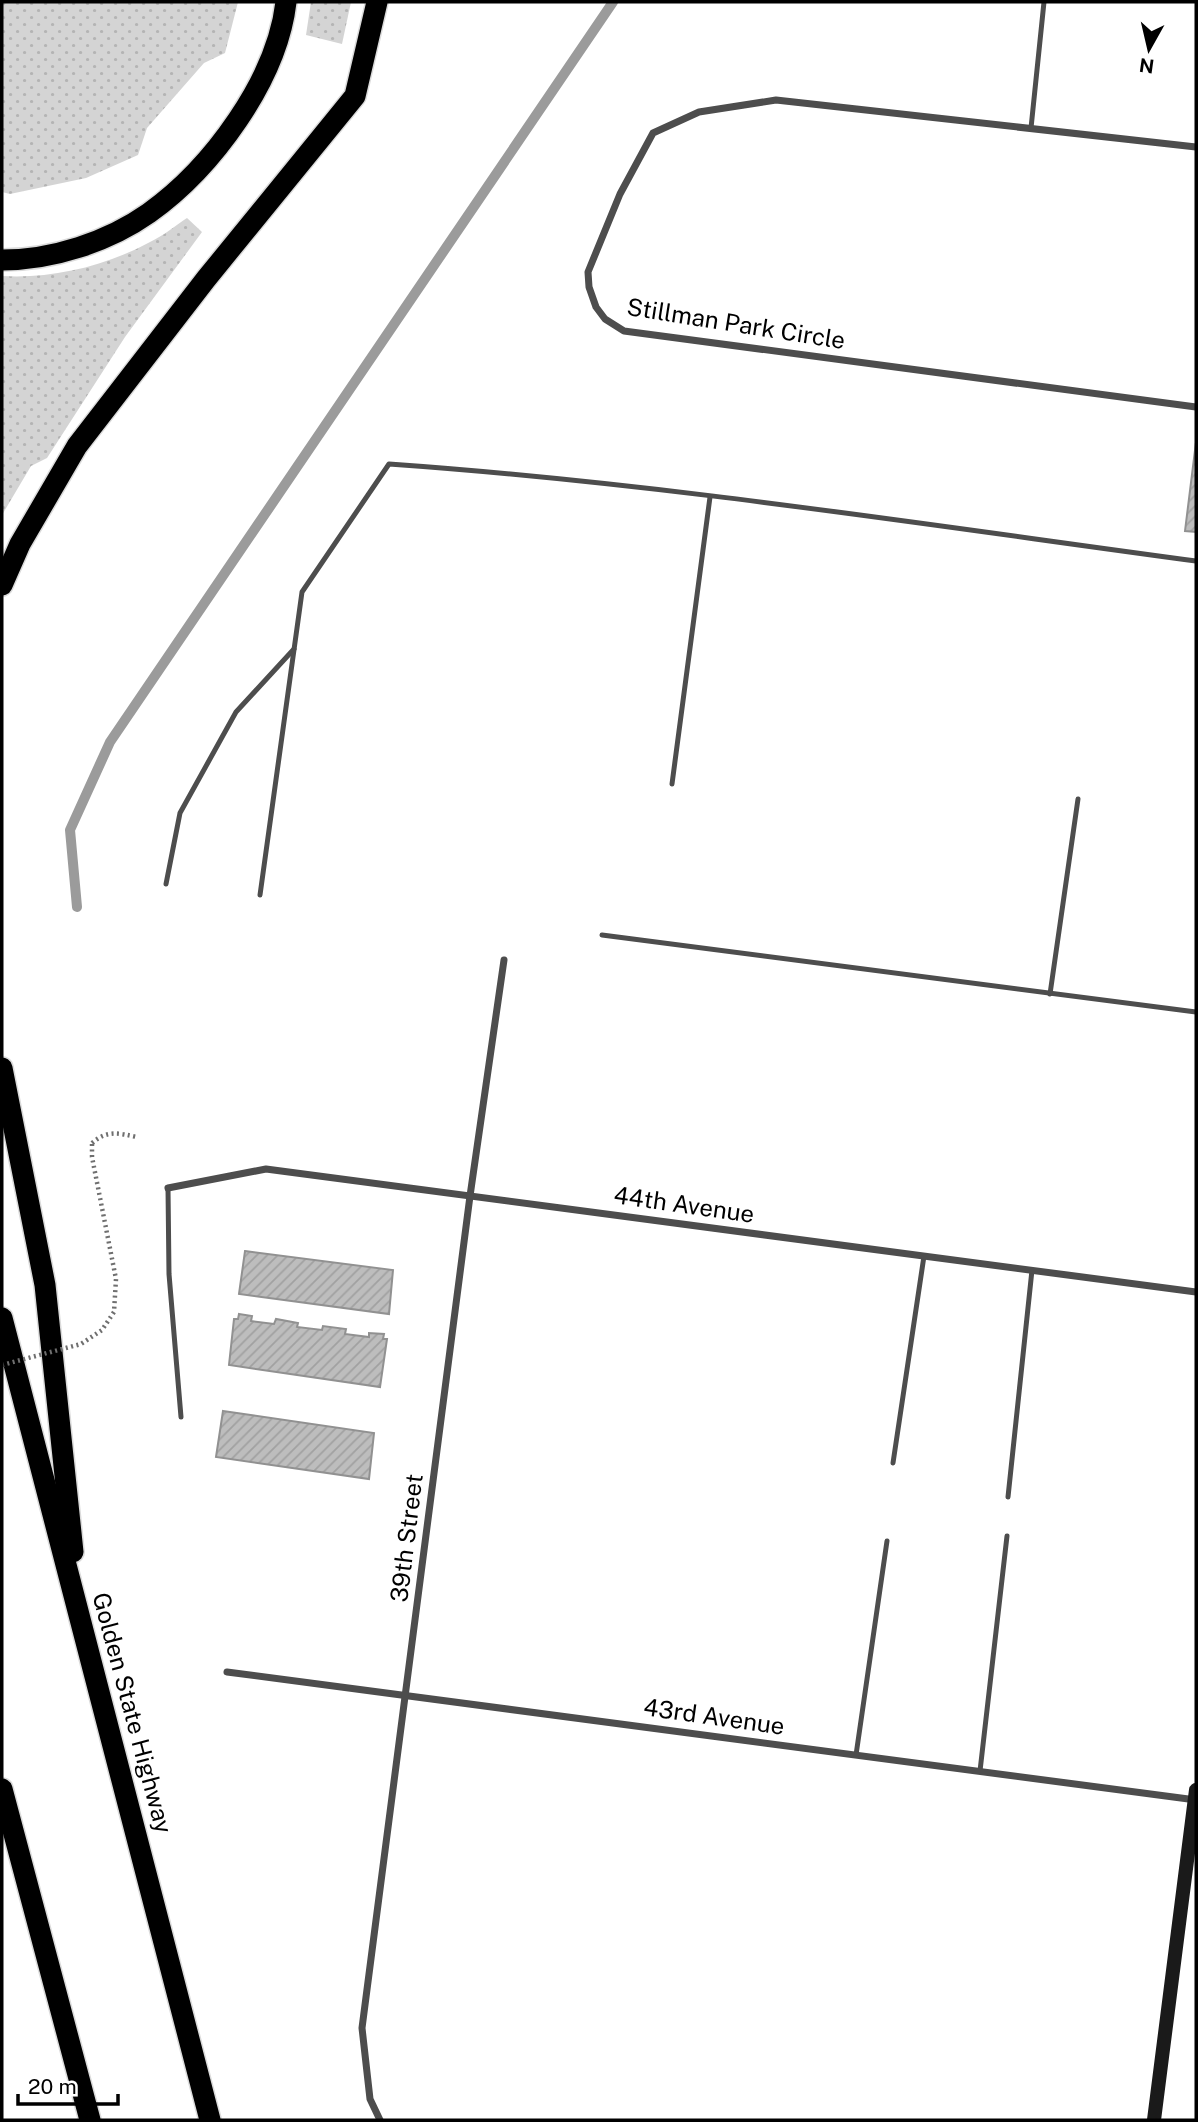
<svg xmlns="http://www.w3.org/2000/svg" width="1198" height="2122" font-family="'Public Sans',sans-serif">
<style>
.grass{fill:url(#grass-dots)}
.lines{fill:none;stroke-linecap:round;stroke-linejoin:round}
.stream{stroke:#9b9b9b;stroke-width:10}
.building{fill:url(#building-hatch);stroke:#919191;stroke-width:2}
.highway-casing{stroke:#dbdbdb;stroke-width:24}
.path{stroke:#6f6f6f;stroke-width:4.5;stroke-dasharray:2 3.5;stroke-linecap:butt}
.lane{stroke:#4d4d4d;stroke-width:5}
.street{stroke:#4d4d4d;stroke-width:7}
.secondary{stroke:#1a1a1a;stroke-width:14}
.highway{stroke:#000;stroke-width:21}
.path-bridge{stroke:#6f6f6f;stroke-width:4.5;stroke-dasharray:2 3.5;stroke-linecap:butt}
.labels{text-anchor:middle;stroke-width:6;stroke-linejoin:round;paint-order:stroke}
.street-label{font-size:24px;fill:#000;stroke:#fff}
</style>
<defs>
<pattern id="grass-dots" width="8" height="8" patternUnits="userSpaceOnUse" patternTransform="scale(1.75)"><rect width="8" height="8" fill="#d4d4d4"/><path d="M2 2h.1M6 6h.1" fill="none" stroke="#b4b4b4" stroke-width="1.8" stroke-linecap="round"/></pattern>
<pattern id="building-hatch" width="6" height="6" patternUnits="userSpaceOnUse" patternTransform="scale(1.75)"><rect width="6" height="6" fill="#bdbdbd"/><path d="M-1 1l2-2M0 6l6-6M5 7l2-2" fill="none" stroke="#a1a1a1"/></pattern>
</defs>
<rect width="100%" height="100%" fill="#fff"/>
<g class="grass">
<path d="M 2,2 L 238,2 L 225,53 L 204,63 L 147,128 L 138,155 L 86,178 L 10,194 L 2,192 Z"/>
<path d="M 311,2 L 351,2 L 342,44 L 306,35 Z"/>
<path d="M 187,218 L 202,232 L 125,337 L 47,458 L 31,466 L 2,515 L 2,276 C 52,279 106,266 150,242 C 163,236 175,226 187,218 Z"/>
</g>
<g class="lines">
<path class="stream" d="M 77,907 L 70,830 L 110,742 L 613,2"/>
</g>
<g class="building">
<path d="M 1196,442 L 1196,532 L 1185,531 Z"/>
<path d="M 245,1251 L 393,1270 L 389,1314 L 239,1294 Z"/>
<path d="M 239,1314 L 252,1316 L 251,1321 L 274,1324 L 276,1319 L 298,1323 L 297,1327 L 322,1330 L 323,1326 L 346,1329 L 345,1334 L 369,1337 L 369,1333 L 384,1334 L 383,1339 L 387,1339 L 380,1387 L 229,1365 L 234,1319 L 238,1319 Z"/>
<path d="M 223,1411 L 374,1433 L 369,1479 L 216,1457 Z"/>
</g>
<g class="lines">
<defs>
<g id="highway">
<path d="M 2,260 C 52,260 108,242 149,213 C 212,168 277,80 286,2"/>
<path d="M 2,585 L 20,544 L 77,446 L 206,279 L 355,96 L 377,2"/>
<path d="M 2,1068 L 45,1285 L 73,1552"/>
<path d="M 2,1318 L 210,2120"/>
<path d="M 2,1789 L 90,2120"/>
</g>
</defs>
<use href="#highway" class="highway-casing"/>
<path class="path" d="M 92,1143 C 107,1130 118,1133 137,1137"/>
<g class="lane">
<path d="M 1031,128 L 1044,2"/>
<path d="M 672,784 L 710,497"/>
<path d="M 166,884 L 180,813 L 236,712 L 294,649"/>
<path d="M 260,895 L 302,592 L 389,464 C 659,483 928,525 1196,561"/>
<path d="M 602,935 L 1196,1012"/>
<path d="M 1050,994 L 1078,799"/>
<path d="M 168,1188 L 169,1274 L 181,1417"/>
<path d="M 893,1463 L 924,1256"/>
<path d="M 1008,1497 L 1032,1270"/>
<path d="M 856,1755 L 887,1541"/>
<path d="M 980,1771 L 1007,1536"/>
</g>
<g class="street">
<path d="M 1196,147 L 776,100 L 699,112 L 653,133 L 620,194 L 588,272 L 589,287 L 596,307 L 605,319 L 624,331 L 1196,407"/>
<path d="M 168,1188 L 266,1169 L 1196,1292"/>
<path d="M 227,1672 L 1196,1800"/>
<path d="M 380,2120 L 370,2099 L 362,2028 L 470,1196 L 504,960"/>
</g>
<path class="secondary" d="M 1154,2120 L 1196,1790"/>
<use href="#highway" class="highway"/>
<path class="path-bridge" d="M 2,1365 L 81,1344 L 102,1330 L 114,1312 L 116,1279 L 92,1157 L 92,1143"/>
</g>
<g class="labels">
<g class="street-label">
<text transform="translate(736 324) rotate(9)" y="8">Stillman Park Circle</text>
<text transform="translate(684 1205) rotate(8)" y="8">44th Avenue</text>
<text transform="translate(407 1538) rotate(-83)" y="8">39th Street</text>
<text transform="translate(132 1713) rotate(75)" y="8">Golden State Highway</text>
<text transform="translate(714 1717) rotate(8)" y="8">43rd Avenue</text>
</g>
</g>
<rect width="1198" height="2122" fill="none" stroke="#000000" stroke-width="7"/>
<g transform="translate(1149 49) rotate(188)" stroke="#ffffff" stroke-width="5" paint-order="stroke">
<path d="M0-5L12 26L0 18L-12 26Z" fill="#000000"/>
<text y="-10" font-size="19" font-weight="bold" text-anchor="middle" fill="#000000">N</text>
</g>
<path d="M18 2094v10h100v-10" fill="none" stroke="#000000" stroke-width="3.5"/>
<text x="28" y="2094" font-size="21" fill="#000000" stroke="#ffffff" stroke-width="5" paint-order="stroke">20 m</text>
</svg>
